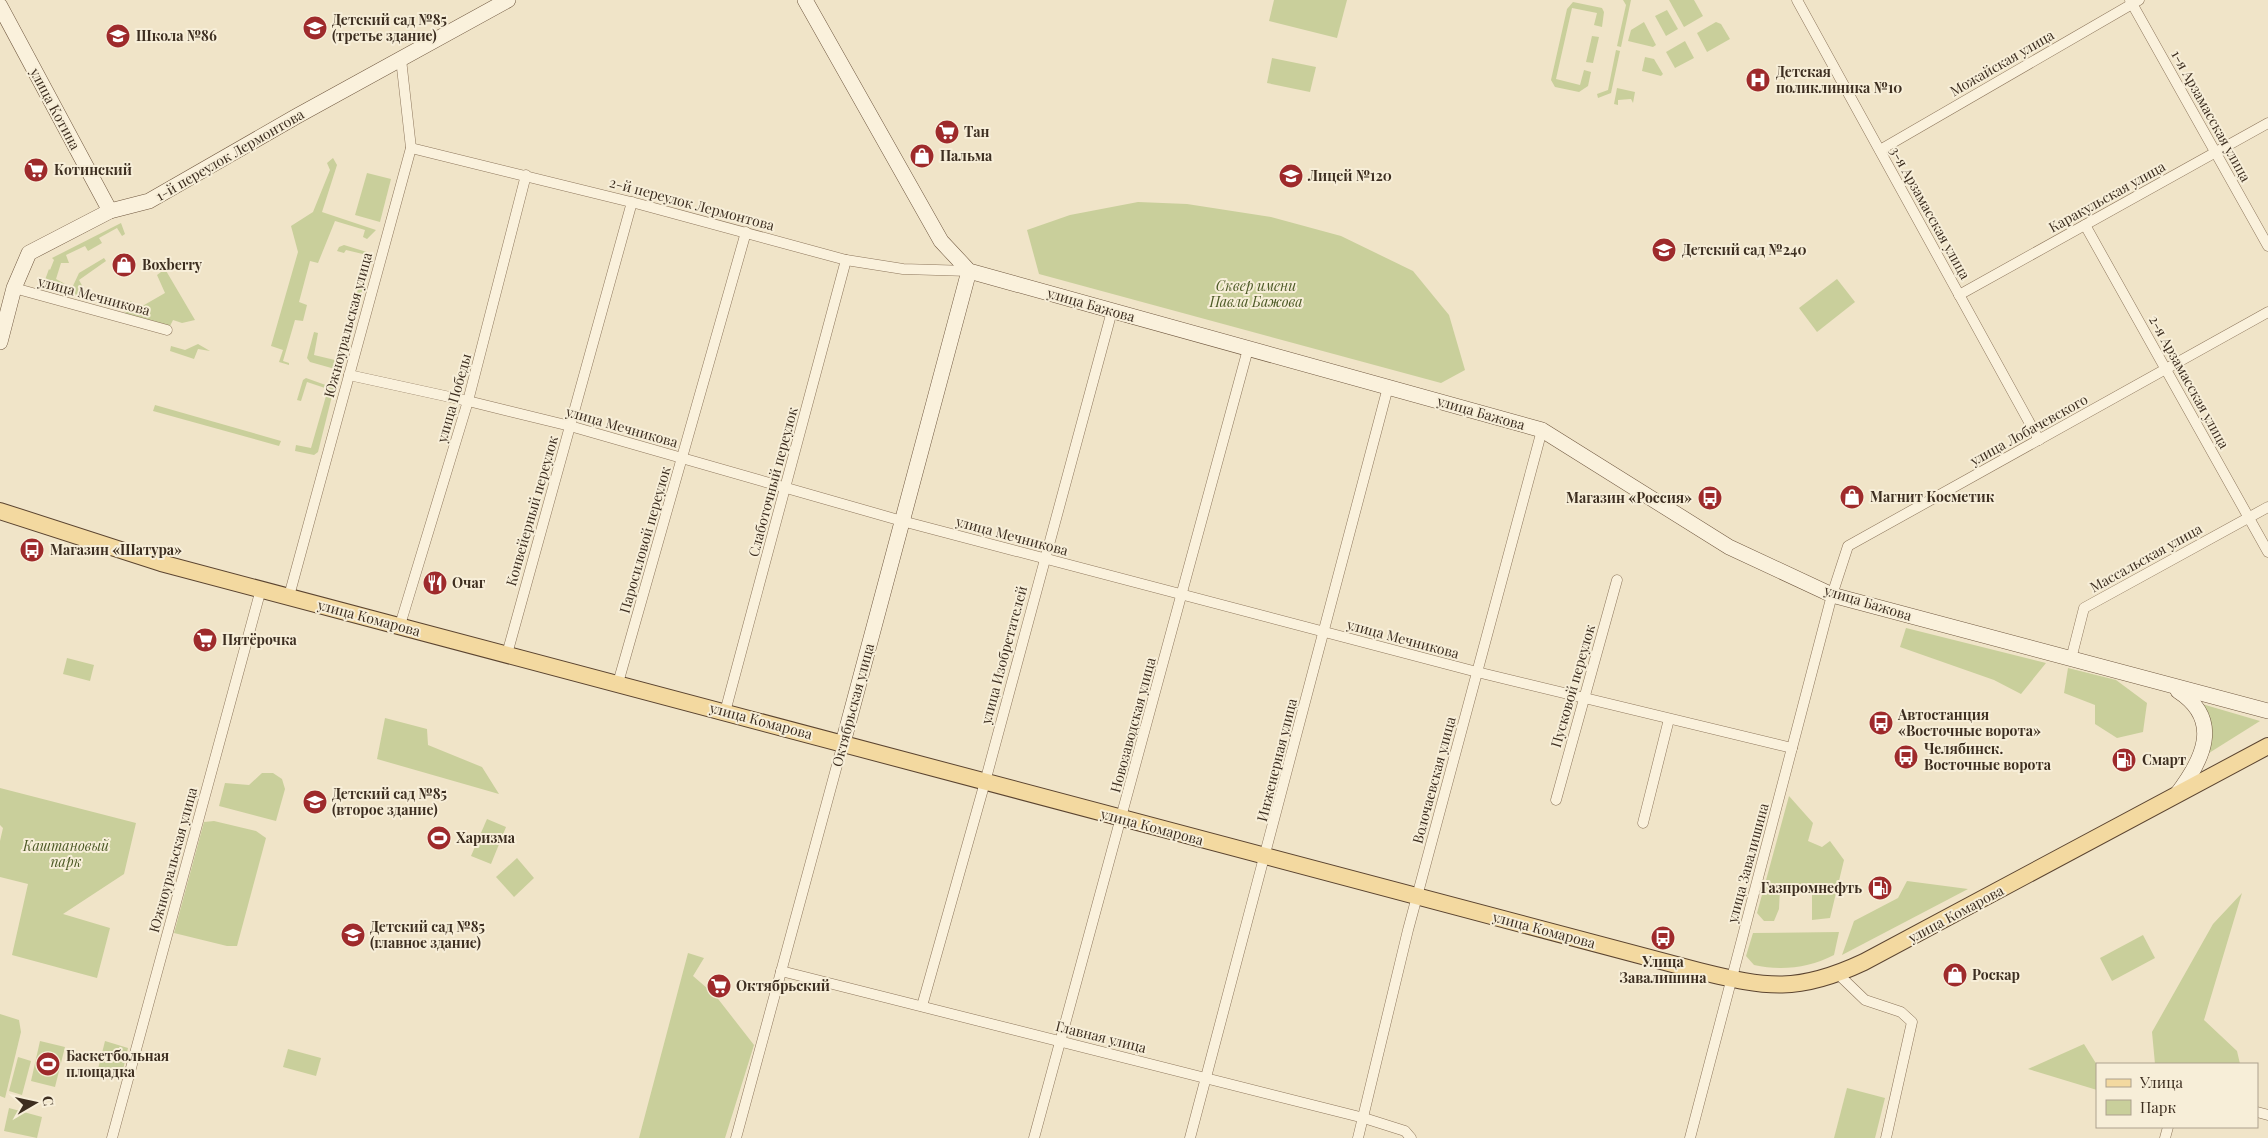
<svg xmlns="http://www.w3.org/2000/svg" width="2268" height="1138" font-family="'Playfair Display',serif">
<style>
.green{fill:#c9cf9b}
.lines{fill:none;stroke-linecap:round;stroke-linejoin:round}
.street-casing{stroke:#8d765c;stroke-width:11}
.secondary-casing{stroke:#6f573f;stroke-width:16}
.primary-casing{stroke:#5b4430;stroke-width:18}
.street{stroke:#faf1dc;stroke-width:10}
.secondary{stroke:#faf1dc;stroke-width:15}
.primary{stroke:#f3d9a0;stroke-width:16}
.labels{text-anchor:middle;stroke-width:4;stroke-linejoin:round;paint-order:stroke}
.poi-label{font-size:14px;font-weight:bold;fill:#3d2e20;stroke:#f7eed8;text-anchor:start}
.street-label{font-size:14px;fill:#3d2e20;stroke:#f7eed8}
.park-label{font-size:14px;font-style:italic;fill:#4d5a26;stroke:#f7eed8}
</style>
<rect width="100%" height="100%" fill="#f0e4c8"/>
<g class="green">
<path d="M 1274,0 L 1347,0 L 1337,38 L 1269,21 Z"/>
<path d="M 1623,0 L 1631,0 L 1621,47 L 1617,46 L 1626,5 Z"/>
<path d="M 1669,0 L 1694,0 L 1703,16 L 1684,27 Z"/>
<path d="M 1573,2 L 1602,8 L 1604,12 L 1602,27 L 1594,25 L 1597,13 L 1572,8 L 1556,79 L 1580,85 L 1584,70 L 1591,72 L 1588,86 L 1579,92 L 1555,87 L 1551,80 L 1567,9 Z"/>
<path d="M 1667,10 L 1678,29 L 1666,36 L 1655,16 Z"/>
<path d="M 1644,22 L 1656,45 L 1653,47 L 1628,41 L 1631,30 Z"/>
<path d="M 1716,22 L 1721,24 L 1730,39 L 1707,52 L 1697,33 Z"/>
<path d="M 1592,36 L 1599,37 L 1593,63 L 1586,62 Z"/>
<path d="M 1685,41 L 1694,58 L 1675,68 L 1666,52 Z"/>
<path d="M 1616,50 L 1620,51 L 1611,93 L 1598,98 L 1597,94 L 1608,90 Z"/>
<path d="M 1645,57 L 1654,59 L 1663,74 L 1661,76 L 1642,71 Z"/>
<path d="M 1272,58 L 1316,67 L 1310,92 L 1267,83 Z"/>
<path d="M 1617,88 L 1635,92 L 1633,103 L 1631,99 L 1618,100 L 1618,105 L 1614,104 Z"/>
<path d="M 333,158 L 337,165 L 322,212 L 376,230 L 367,239 L 363,237 L 365,230 L 335,221 L 318,263 L 310,261 L 299,302 L 307,305 L 303,321 L 295,320 L 283,361 L 289,363 L 289,365 L 279,362 L 283,350 L 271,346 L 298,252 L 291,226 L 313,212 L 330,170 L 327,163 Z"/>
<path d="M 367,173 L 391,179 L 380,222 L 355,215 Z"/>
<path d="M 1138,202 L 1187,204 L 1271,217 L 1341,236 L 1413,271 L 1449,315 L 1465,370 L 1441,383 L 1039,274 L 1027,230 L 1070,215 Z"/>
<path d="M 121,223 L 125,234 L 122,236 L 117,228 L 99,238 L 102,243 L 88,251 L 85,246 L 66,255 L 69,263 L 61,263 L 56,279 L 65,284 L 49,290 L 42,288 L 49,269 L 50,270 L 54,260 L 52,258 Z"/>
<path d="M 344,245 L 370,253 L 371,259 L 342,362 L 335,369 L 310,362 L 307,358 L 314,332 L 318,333 L 314,355 L 339,361 L 367,255 L 346,250 L 344,253 L 337,251 L 339,247 Z"/>
<path d="M 104,258 L 106,261 L 79,280 L 90,300 L 75,296 L 72,288 L 79,273 Z"/>
<path d="M 165,269 L 195,320 L 182,323 L 173,320 L 170,326 L 127,314 L 124,311 L 126,303 L 131,301 L 139,308 L 165,293 L 157,275 Z"/>
<path d="M 1837,279 L 1855,302 L 1817,332 L 1799,308 Z"/>
<path d="M 198,344 L 210,351 L 198,349 L 194,359 L 170,351 L 171,346 L 185,350 Z"/>
<path d="M 306,378 L 334,388 L 318,452 L 314,455 L 295,451 L 296,445 L 311,448 L 328,389 L 307,382 L 301,401 L 297,400 L 303,380 Z"/>
<path d="M 155,405 L 281,441 L 279,446 L 153,411 Z"/>
<path d="M 1906,628 L 2046,663 L 2021,694 L 1994,680 L 1900,647 Z"/>
<path d="M 67,658 L 94,665 L 90,681 L 63,674 Z"/>
<path d="M 2068,668 L 2116,680 L 2147,703 L 2143,732 L 2117,738 L 2095,724 L 2095,705 L 2064,693 Z"/>
<path d="M 2202,704 L 2260,721 L 2209,753 Z"/>
<path d="M 385,718 L 427,729 L 428,745 L 482,767 L 499,794 L 377,759 Z"/>
<path d="M 262,773 L 273,773 L 282,779 L 285,789 L 276,821 L 219,806 L 225,783 L 249,785 Z"/>
<path d="M 0,788 L 136,823 L 124,874 L 63,914 L 110,928 L 97,978 L 12,955 L 28,884 L 0,877 L 0,841 L 3,828 L 0,825 Z"/>
<path d="M 1789,796 L 1813,823 L 1808,841 L 1822,847 L 1830,841 L 1844,860 L 1830,918 L 1812,920 L 1812,889 L 1780,888 L 1779,909 L 1774,921 L 1764,921 L 1757,913 Z"/>
<path d="M 487,819 L 506,827 L 491,864 L 471,856 Z"/>
<path d="M 214,821 L 256,831 L 266,838 L 237,946 L 227,946 L 174,933 L 204,822 Z"/>
<path d="M 517,858 L 534,878 L 514,897 L 496,877 Z"/>
<path d="M 1907,881 L 1968,889 L 1842,955 L 1854,921 L 1898,898 Z"/>
<path d="M 2242,893 L 2204,1020 L 2237,1051 L 2240,1064 L 2155,1064 L 2152,1032 L 2213,924 Z"/>
<path d="M 1839,932 L 1834,955 C 1809,968 1781,971 1754,965 L 1746,956 L 1753,933 Z"/>
<path d="M 2143,935 L 2155,958 L 2112,981 L 2100,958 Z"/>
<path d="M 688,953 L 704,958 L 693,976 L 715,995 L 754,1045 L 725,1138 L 639,1138 Z"/>
<path d="M 0,1014 L 19,1020 L 21,1032 L 5,1098 L 0,1096 Z"/>
<path d="M 40,1041 L 65,1047 L 55,1087 L 31,1081 Z"/>
<path d="M 105,1041 L 128,1048 L 122,1074 L 98,1069 Z"/>
<path d="M 2084,1044 L 2097,1065 L 2097,1090 L 2028,1069 Z"/>
<path d="M 288,1049 L 321,1058 L 316,1076 L 283,1067 Z"/>
<path d="M 18,1057 L 31,1061 L 22,1095 L 9,1091 Z"/>
<path d="M 1847,1088 L 1885,1098 L 1875,1138 L 1834,1138 Z"/>
<path d="M 9,1108 L 42,1117 L 37,1138 L 4,1131 Z"/>
</g>
<g class="lines">
<defs>
<g id="street">
<path d="M 1797,0 L 2039,440"/>
<path d="M 2130,0 L 2268,246"/>
<path d="M 411,148 L 639,204 L 846,260 L 903,269 L 969,271"/>
<path d="M 1880,150 L 2139,0"/>
<path d="M 2085,225 L 2268,552"/>
<path d="M 14,288 L 167,330"/>
<path d="M 1959,295 L 2268,123"/>
<path d="M 349,375 L 468,401 L 570,426 L 902,521 L 1477,672 L 1792,748"/>
<path d="M 289,596 L 411,148 L 401,59"/>
<path d="M 400,625 L 468,401 L 526,175"/>
<path d="M 507,654 L 632,202"/>
<path d="M 2071,659 L 2084,608 L 2268,507"/>
<path d="M 618,683 L 746,232"/>
<path d="M 725,712 L 846,260"/>
<path d="M 1556,800 L 1617,580"/>
<path d="M 1643,823 L 1669,719"/>
<path d="M 781,971 L 1364,1118 L 1405,1131 L 1411,1138"/>
<path d="M 1838,974 L 1865,1000 L 1901,1012 L 1912,1022 L 1886,1138"/>
<path d="M 922,1006 L 985,782 L 1112,311"/>
<path d="M 2257,1112 L 2268,1115"/>
<path d="M 112,1138 L 261,589"/>
<path d="M 736,1138 L 843,743"/>
<path d="M 1034,1138 L 1248,349"/>
<path d="M 1190,1138 L 1388,387"/>
<path d="M 1358,1138 L 1408,930 L 1542,430"/>
<path d="M 1690,1138 L 1832,595 L 1848,546 L 2268,312"/>
<path d="M 2165,1138 L 2168,1127"/>
</g>
<g id="secondary">
<path d="M 805,0 L 941,241 L 969,271 L 1542,430 L 1729,547 L 1832,595 L 2268,711"/>
<path d="M 0,6 L 110,211"/>
<path d="M 0,342 L 14,288 L 29,253 L 110,211 L 149,201 L 297,116 L 508,0"/>
<path d="M 843,743 L 969,271"/>
<path d="M 2177,794 C 2203,760 2223,720 2178,691"/>
</g>
<path id="primary" d="M 0,511 L 161,563 L 1699,971 C 1767,988 1798,993 1864,962 L 2268,746"/>
</defs>
<use href="#street" class="street-casing"/>
<use href="#secondary" class="secondary-casing"/>
<use href="#primary" class="primary-casing"/>
<use href="#street" class="street"/>
<use href="#secondary" class="secondary"/>
<use href="#primary" class="primary"/>
</g>
<defs>
<symbol id="school-disc" viewBox="-11 -11 22 22"><circle r="9.5" fill="#9e2a2b" stroke="#f7eed8"/><path d="M0-5L7-2L0 1L-7-2ZM-4 1L0 2.5L4 1V4Q0 6-4 4Z" fill="#fff"/></symbol>
<symbol id="hospital-disc" viewBox="-11 -11 22 22"><circle r="9.5" fill="#9e2a2b" stroke="#f7eed8"/><path d="M-5-5h3v3.5h4V-5h3V5h-3V1.5h-4V5h-3Z" fill="#fff"/></symbol>
<symbol id="supermarket-disc" viewBox="-11 -11 22 22"><circle r="9.5" fill="#9e2a2b" stroke="#f7eed8"/><path d="M-6-5.5h2.5l.6 2H6L4.5 2H-2.5L-4.4-4H-6ZM-1.5 3.2a1.3 1.3 0 1 0 .1 0ZM3 3.2a1.3 1.3 0 1 0 .1 0Z" fill="#fff"/></symbol>
<symbol id="shop-disc" viewBox="-11 -11 22 22"><circle r="9.5" fill="#9e2a2b" stroke="#f7eed8"/><path d="M-5-2.5h2.3a2.7 3.5 0 0 1 5.4 0H5L5.5 6h-11ZM-1.5-2.5h3a1.5 2.3 0 0 0-3 0Z" fill="#fff"/></symbol>
<symbol id="bus-disc" viewBox="-11 -11 22 22"><circle r="9.5" fill="#9e2a2b" stroke="#f7eed8"/><path d="M-5-6H5V4H4V6H2V4H-2V6H-4V4H-5ZM-3.5-4V0h7V-4ZM-3.5 1.2v1.5H-2V1.2ZM2 1.2v1.5H3.5V1.2Z" fill="#fff"/></symbol>
<symbol id="restaurant-disc" viewBox="-11 -11 22 22"><circle r="9.5" fill="#9e2a2b" stroke="#f7eed8"/><path d="M-5-6h1v4h1v-4h1v4h1v-4h1v5L-1.5 .5V6h-2V.5L-5-1ZM5-6V6H3V1.5H1.5Q1.5-4 5-6Z" fill="#fff"/></symbol>
<symbol id="fuel-disc" viewBox="-11 -11 22 22"><circle r="9.5" fill="#9e2a2b" stroke="#f7eed8"/><path d="M-5.5-6h7V0h2V4h1.3V-2.5L3-4.5l.8-.8L6-3V5H2.5V1h-1V6h-7ZM-4.2-4.7v3.2H.2V-4.7Z" fill="#fff"/></symbol>
<symbol id="stadium-disc" viewBox="-11 -11 22 22"><circle r="9.5" fill="#9e2a2b" stroke="#f7eed8"/><path d="M0-5a6.5 5 0 1 0 0 10a6.5 5 0 1 0 0-10ZM-3.5-1.8h7v3.6h-7Z" fill="#fff"/></symbol>
</defs>
<g fill-rule="evenodd">
<use href="#school-disc" x="301" y="14" width="28" height="28"/>
<use href="#school-disc" x="104" y="22" width="28" height="28"/>
<use href="#hospital-disc" x="1744" y="66" width="28" height="28"/>
<use href="#supermarket-disc" x="933" y="118" width="28" height="28"/>
<use href="#shop-disc" x="908" y="142" width="28" height="28"/>
<use href="#supermarket-disc" x="22" y="156" width="28" height="28"/>
<use href="#school-disc" x="1277" y="162" width="28" height="28"/>
<use href="#school-disc" x="1650" y="236" width="28" height="28"/>
<use href="#shop-disc" x="110" y="251" width="28" height="28"/>
<use href="#shop-disc" x="1838" y="483" width="28" height="28"/>
<use href="#bus-disc" x="1696" y="484" width="28" height="28"/>
<use href="#bus-disc" x="18" y="536" width="28" height="28"/>
<use href="#restaurant-disc" x="421" y="569" width="28" height="28"/>
<use href="#supermarket-disc" x="191" y="626" width="28" height="28"/>
<use href="#bus-disc" x="1867" y="709" width="28" height="28"/>
<use href="#bus-disc" x="1892" y="743" width="28" height="28"/>
<use href="#fuel-disc" x="2110" y="746" width="28" height="28"/>
<use href="#school-disc" x="301" y="788" width="28" height="28"/>
<use href="#stadium-disc" x="425" y="824" width="28" height="28"/>
<use href="#fuel-disc" x="1866" y="874" width="28" height="28"/>
<use href="#school-disc" x="339" y="921" width="28" height="28"/>
<use href="#bus-disc" x="1649" y="924" width="28" height="28"/>
<use href="#shop-disc" x="1941" y="961" width="28" height="28"/>
<use href="#supermarket-disc" x="705" y="972" width="28" height="28"/>
<use href="#stadium-disc" x="34" y="1050" width="28" height="28"/>
</g>
<g class="labels">
<g class="poi-label">
<text x="332" y="25">Детский сад №85<tspan x="332" dy="16">(третье здание)</tspan></text>
<text x="136" y="41">Школа №86</text>
<text x="1776" y="77">Детская<tspan x="1776" dy="16">поликлиника №10</tspan></text>
<text x="964" y="137">Тан</text>
<text x="940" y="161">Пальма</text>
<text x="54" y="175">Котинский</text>
<text x="1308" y="181">Лицей №120</text>
<text x="1682" y="255">Детский сад №240</text>
<text x="142" y="270">Boxberry</text>
<text x="1870" y="502">Магнит Косметик</text>
<text x="1692" y="503" text-anchor="end">Магазин «Россия»</text>
<text x="50" y="555">Магазин «Шатура»</text>
<text x="452" y="588">Очаг</text>
<text x="222" y="645">Пятёрочка</text>
<text x="1898" y="720">Автостанция<tspan x="1898" dy="16">«Восточные ворота»</tspan></text>
<text x="1924" y="754">Челябинск.<tspan x="1924" dy="16">Восточные ворота</tspan></text>
<text x="2142" y="765">Смарт</text>
<text x="332" y="799">Детский сад №85<tspan x="332" dy="16">(второе здание)</tspan></text>
<text x="456" y="843">Харизма</text>
<text x="1862" y="893" text-anchor="end">Газпромнефть</text>
<text x="370" y="932">Детский сад №85<tspan x="370" dy="16">(главное здание)</tspan></text>
<text x="1663" y="967" text-anchor="middle">Улица<tspan x="1663" dy="16">Завалишина</tspan></text>
<text x="1972" y="980">Роскар</text>
<text x="736" y="991">Октябрьский</text>
<text x="66" y="1061">Баскетбольная<tspan x="66" dy="16">площадка</tspan></text>
</g>
<g class="street-label">
<text transform="translate(2002 63) rotate(-30)" y="5">Можайская улица</text>
<text transform="translate(55 109) rotate(62)" y="5">улица Котина</text>
<text transform="translate(2211 116) rotate(61)" y="5">1-я Арзамасская улица</text>
<text transform="translate(230 155) rotate(-30)" y="5">1-й переулок Лермонтова</text>
<text transform="translate(2107 197) rotate(-29)" y="5">Каракульская улица</text>
<text transform="translate(692 204) rotate(15)" y="5">2-й переулок Лермонтова</text>
<text transform="translate(1930 213) rotate(61)" y="5">3-я Арзамасская улица</text>
<text transform="translate(94 296) rotate(15)" y="5">улица Мечникова</text>
<text transform="translate(1091 305) rotate(16)" y="5">улица Бажова</text>
<text transform="translate(348 325) rotate(-75)" y="5">Южноуральская улица</text>
<text transform="translate(2189 382) rotate(61)" y="5">2-я Арзамасская улица</text>
<text transform="translate(454 398) rotate(-74)" y="5">улица Победы</text>
<text transform="translate(1481 413) rotate(16)" y="5">улица Бажова</text>
<text transform="translate(622 427) rotate(16)" y="5">улица Мечникова</text>
<text transform="translate(2029 430) rotate(-29)" y="5">улица Лобачевского</text>
<text transform="translate(773 482) rotate(-75)" y="5">Слаботочный переулок</text>
<text transform="translate(532 511) rotate(-74)" y="5">Конвейерный переулок</text>
<text transform="translate(1012 536) rotate(15)" y="5">улица Мечникова</text>
<text transform="translate(645 540) rotate(-74)" y="5">Паросиловой переулок</text>
<text transform="translate(2146 558) rotate(-29)" y="5">Массальская улица</text>
<text transform="translate(1868 603) rotate(17)" y="5">улица Бажова</text>
<text transform="translate(369 618) rotate(15)" y="5">улица Комарова</text>
<text transform="translate(1403 639) rotate(15)" y="5">улица Мечникова</text>
<text transform="translate(1004 655) rotate(-75)" y="5">улица Изобретателей</text>
<text transform="translate(1573 686) rotate(-74)" y="5">Пусковой переулок</text>
<text transform="translate(853 705) rotate(-75)" y="5">Октябрьская улица</text>
<text transform="translate(761 721) rotate(15)" y="5">улица Комарова</text>
<text transform="translate(1133 725) rotate(-75)" y="5">Новозаводская улица</text>
<text transform="translate(1277 760) rotate(-76)" y="5">Инженерная улица</text>
<text transform="translate(1434 780) rotate(-75)" y="5">Волочаевская улица</text>
<text transform="translate(1152 827) rotate(15)" y="5">улица Комарова</text>
<text transform="translate(173 860) rotate(-75)" y="5">Южноуральская улица</text>
<text transform="translate(1748 863) rotate(-75)" y="5">улица Завалишина</text>
<text transform="translate(1956 914) rotate(-28)" y="5">улица Комарова</text>
<text transform="translate(1544 930) rotate(15)" y="5">улица Комарова</text>
<text transform="translate(1101 1037) rotate(14)" y="5">Главная улица</text>
</g>
<g class="park-label">
<text x="1256" y="291">Сквер имени<tspan x="1256" dy="16">Павла Бажова</tspan></text>
<text x="66" y="851">Каштановый<tspan x="66" dy="16">парк</tspan></text>
</g>
</g>
<rect x="2096" y="1063" width="162" height="65" fill="#f7eed8" stroke="#ada18e"/>
<rect x="2106" y="1079" width="25" height="8" fill="#f3d9a0" stroke="#ada18e"/>
<text x="2140" y="1088" font-size="15" fill="#3d2e20">Улица</text>
<rect x="2106" y="1100" width="25" height="15" fill="#c9cf9b" stroke="#ada18e"/>
<text x="2140" y="1113" font-size="15" fill="#3d2e20">Парк</text>
<g transform="translate(35 1103) rotate(81)" stroke="#f7eed8" stroke-width="4" paint-order="stroke">
<path d="M0-4L9 19L0 12L-9 19Z" fill="#3d2e20"/>
<text y="-8" font-size="14" font-weight="bold" text-anchor="middle" fill="#3d2e20">С</text>
</g>
</svg>
